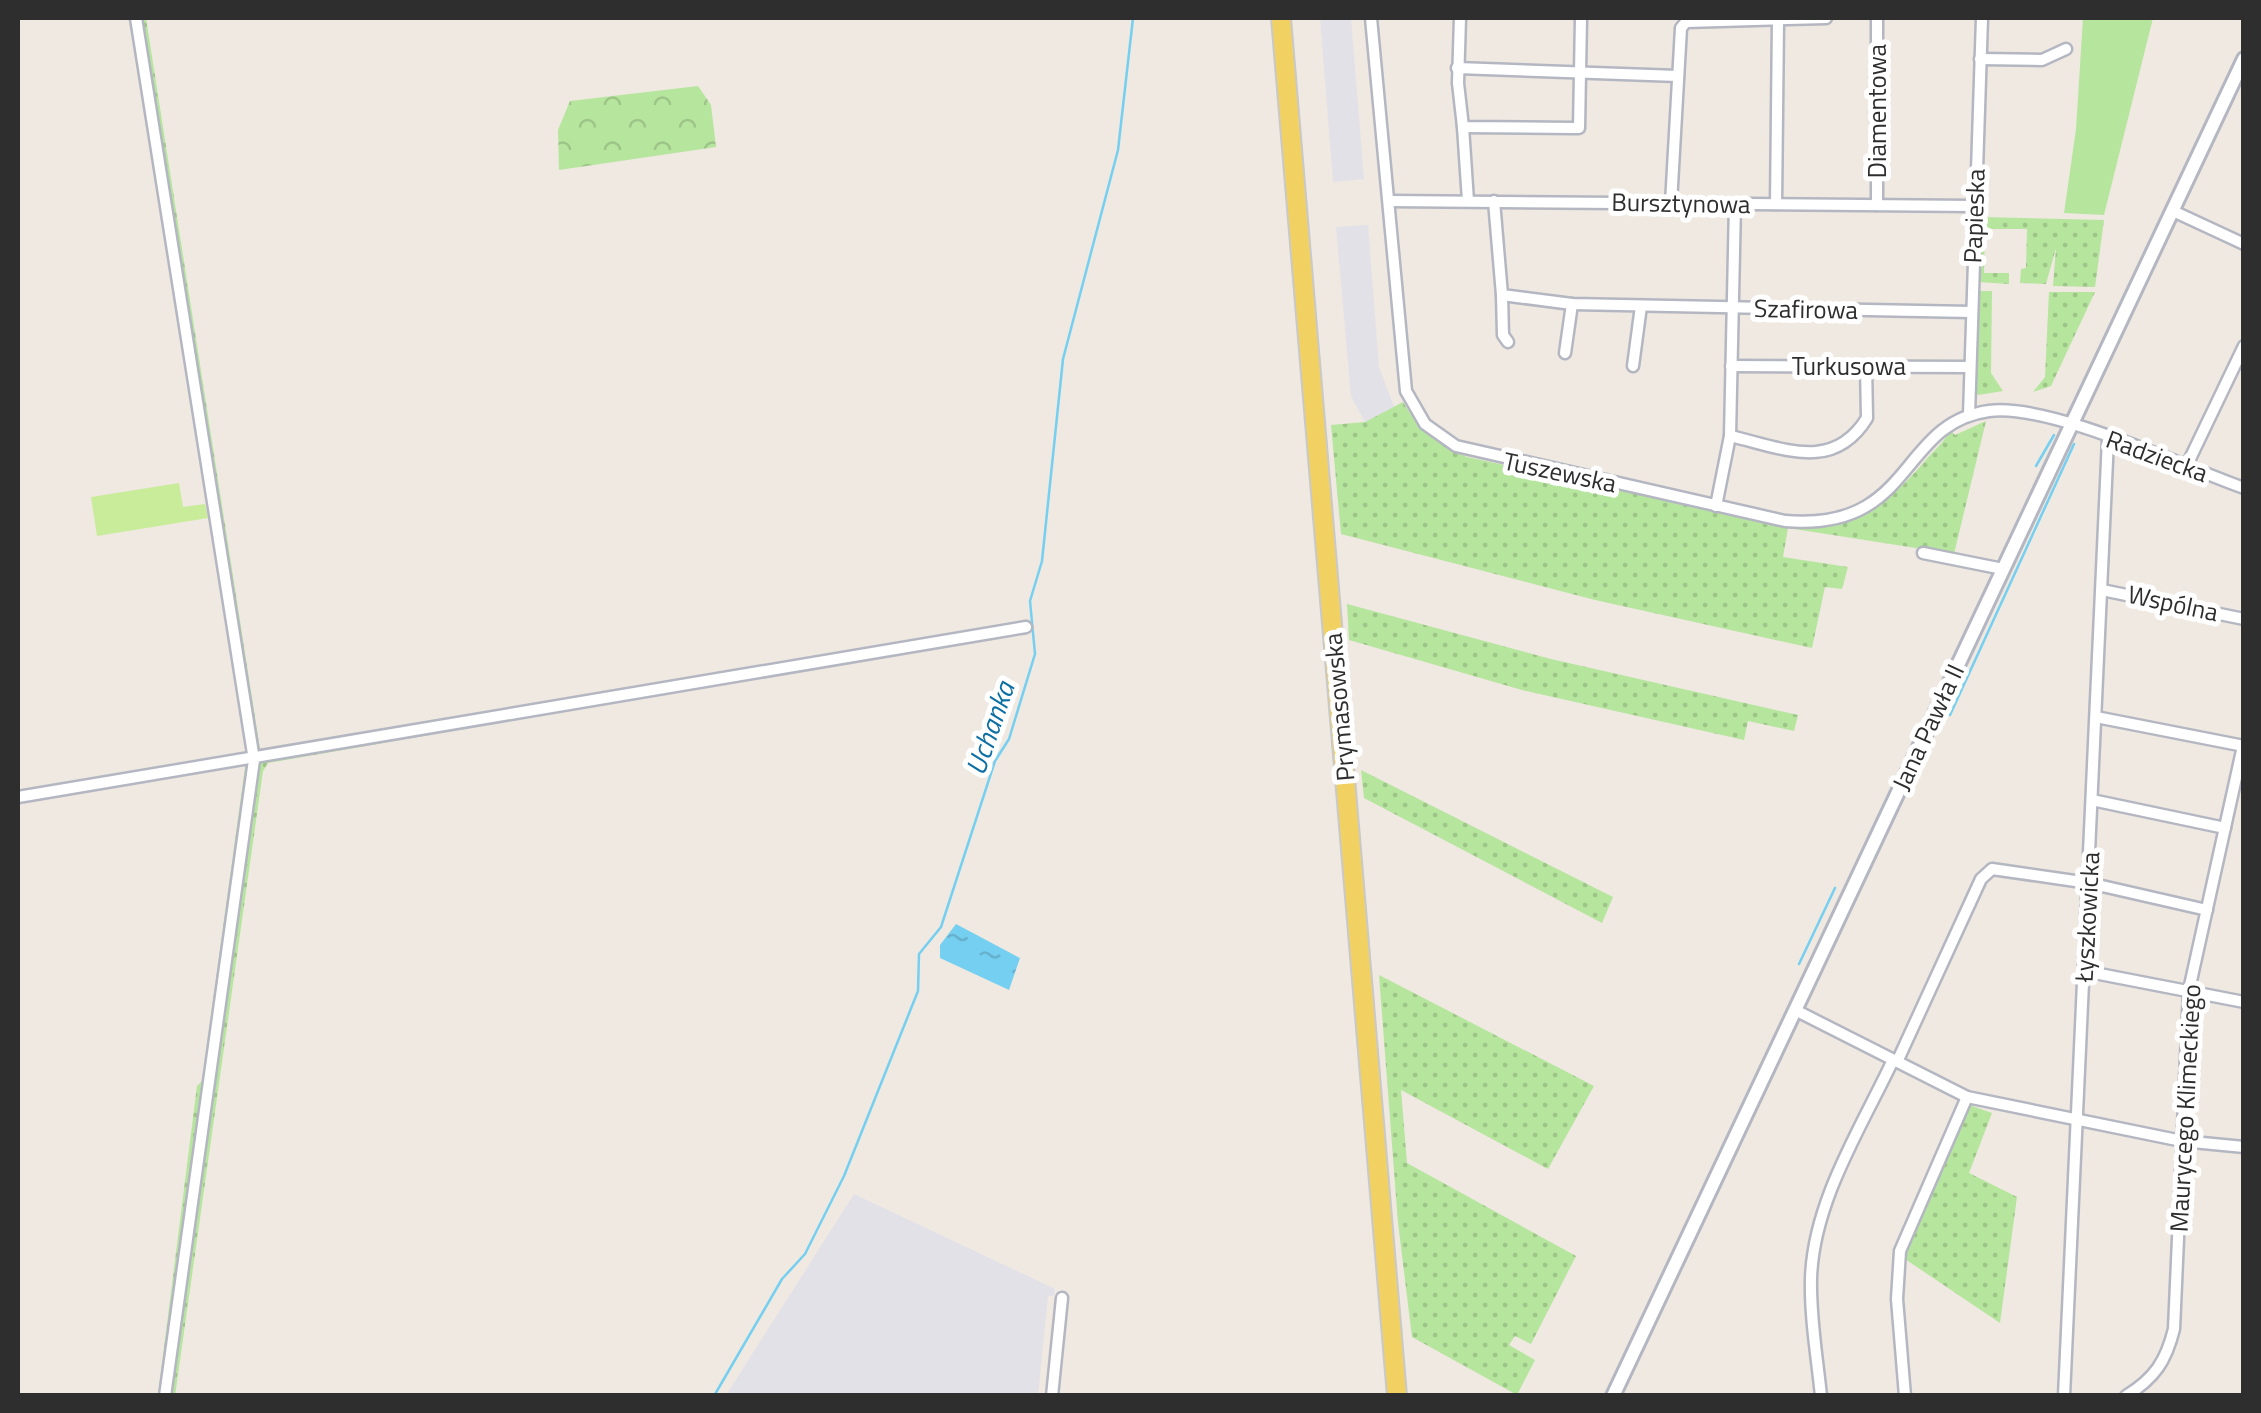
<svg xmlns="http://www.w3.org/2000/svg" width="2261" height="1413" font-family="'Titillium Web',sans-serif">
<style>
.industrial{fill:#e3e1e8}
.grass{fill:url(#grass-dots)}
.forest{fill:url(#forest-crowns)}
.park{fill:#b6e59e}
.pitch{fill:#c9ec9a}
.water{fill:url(#water-ripples)}
.lines{fill:none;stroke-linecap:round;stroke-linejoin:round}
.stream{stroke:#75cff0;stroke-width:2.5}
.minor-casing{stroke:#b4b7c1;stroke-width:15}
.tertiary-casing{stroke:#b4b7c1;stroke-width:18}
.primary-casing{stroke:#c9c9c9;stroke-width:22}
.minor{stroke:#fff;stroke-width:10}
.tertiary{stroke:#fff;stroke-width:12}
.primary{stroke:#f2d163;stroke-width:18}
.labels{text-anchor:middle;stroke-width:10;stroke-linejoin:round;paint-order:stroke}
.street-label{font-size:25px;fill:#2e2e2e;stroke:#fff}
.water-label{font-size:28px;font-style:italic;fill:#0d6fa3;stroke:#fff}
</style>
<defs>
<pattern id="grass-dots" width="8" height="8" patternUnits="userSpaceOnUse" patternTransform="scale(2.5)"><rect width="8" height="8" fill="#b6e59e"/><path d="M2 2h.1M6 6h.1" fill="none" stroke="#9dc588" stroke-width="1.8" stroke-linecap="round"/></pattern>
<pattern id="forest-crowns" width="20" height="18" patternUnits="userSpaceOnUse" patternTransform="scale(2.5)"><rect width="20" height="18" fill="#b6e59e"/><path d="M2 6a3 3 0 1 1 6 0M12 15a3 3 0 1 1 6 0" fill="none" stroke="#9dc588"/></pattern>
<pattern id="water-ripples" width="26" height="14" patternUnits="userSpaceOnUse" patternTransform="scale(2.5)"><rect width="26" height="14" fill="#75cff0"/><path d="M2 4q2-2 4 0t4 0M15 11q2-2 4 0t4 0" fill="none" stroke="#66b2ce"/></pattern>
</defs>
<rect width="100%" height="100%" fill="#efe9e1"/>
<g class="industrial">
<path d="M 1320,18 L 1351,18 L 1364,179 L 1333,182 Z"/>
<path d="M 1368,225 L 1379,367 L 1394,407 L 1365,422 L 1351,396 L 1336,227 Z"/>
<path d="M 854,1194 L 1055,1289 L 1054,1296 L 1048,1296 L 1038,1395 L 726,1395 Z"/>
</g>
<g class="grass">
<path d="M 129,18 L 146,18 L 260,749 L 1024,632 L 268,763 L 263,771 L 175,1396 L 158,1395 L 197,1086 L 202,1081 L 247,753 Z"/>
<path d="M 1982,217 L 2104,220 L 2095,287 L 2053,286 L 2056,248 L 2046,284 L 2020,283 L 2021,269 L 2026,268 L 2027,229 L 1985,229 L 1984,273 L 2009,273 L 2009,284 L 1979,282 Z"/>
<path d="M 1978,291 L 1992,291 L 1991,373 L 2003,391 L 1978,395 L 1975,391 Z"/>
<path d="M 2049,292 L 2095,292 L 2051,386 L 2033,392 L 2045,377 Z"/>
<path d="M 1403,402 C 1418,428 1439,444 1467,457 L 1788,527 C 1855,530 1883,509 1925,461 C 1933,451 1945,442 1950,430 L 1955,435 L 1986,421 L 1954,554 L 1788,528 L 1783,557 L 1848,567 L 1842,589 L 1825,587 L 1812,648 L 1595,600 L 1341,534 L 1331,425 L 1365,422 Z"/>
<path d="M 1347,604 L 1551,659 L 1798,715 L 1794,731 L 1748,721 L 1744,740 L 1522,690 L 1349,640 Z"/>
<path d="M 1361,770 L 1613,897 L 1602,923 L 1364,798 Z"/>
<path d="M 1379,975 L 1594,1086 L 1548,1169 L 1401,1090 L 1407,1163 L 1576,1256 L 1531,1344 L 1515,1336 L 1509,1345 L 1535,1360 L 1517,1395 L 1412,1337 L 1398,1223 Z"/>
<path d="M 1964,1103 L 1992,1113 L 1969,1173 L 2017,1197 L 2000,1323 L 1902,1257 Z"/>
</g>
<path class="forest" d="M 698,86 L 711,105 L 716,147 L 559,170 L 558,130 L 570,101 Z"/>
<path class="park" d="M 2083,18 L 2153,18 L 2104,215 L 2064,213 L 2076,129 Z"/>
<path class="pitch" d="M 179,483 L 183,507 L 205,504 L 208,518 L 97,536 L 91,497 Z"/>
<path class="water" d="M 956,924 L 1020,958 L 1009,990 L 940,958 L 940,945 Z"/>
<g class="lines">
<g class="stream">
<path d="M 2036,466 L 2054,435"/>
<path d="M 1950,715 L 2074,444"/>
<path d="M 1799,964 L 1835,888"/>
<path d="M 714,1396 L 782,1279 L 805,1254 L 844,1176 L 918,991 L 919,954 L 941,927 L 995,761 L 1009,739 L 1035,654 L 1030,601 L 1042,561 L 1063,359 L 1118,150 L 1133,18"/>
</g>
<defs>
<g id="minor">
<path d="M 136,18 L 254,760 L 165,1396"/>
<path d="M 1371,18 L 1406,391 L 1425,424 L 1456,446 L 1785,521 C 1915,532 1898,423 1989,411 C 2049,403 2182,466 2244,488"/>
<path d="M 1460,18 L 1458,83 L 1463,127 L 1574,128 L 1579,128 L 1581,18"/>
<path d="M 1980,59 L 2042,60 L 2066,49"/>
<path d="M 1457,68 L 1678,76"/>
<path d="M 1463,127 L 1468,201"/>
<path d="M 1389,201 L 1974,206"/>
<path d="M 1494,201 L 1502,295 L 1572,304 L 1971,312"/>
<path d="M 1671,203 L 1681,28 L 1686,22 L 1826,18"/>
<path d="M 1776,204 L 1778,21"/>
<path d="M 1877,205 L 1877,18"/>
<path d="M 2173,211 L 2244,244"/>
<path d="M 1502,295 L 1503,335 L 1508,342"/>
<path d="M 1565,353 L 1572,304"/>
<path d="M 1633,366 L 1641,306"/>
<path d="M 1731,366 L 1968,367"/>
<path d="M 1969,415 L 1982,18"/>
<path d="M 1730,436 C 1783,448 1833,473 1867,418 L 1866,365"/>
<path d="M 2186,467 L 2244,346"/>
<path d="M 1716,506 L 1730,436 L 1735,204"/>
<path d="M 1923,553 L 2003,569"/>
<path d="M 2102,590 L 2244,619"/>
<path d="M 2096,717 L 2244,746"/>
<path d="M 18,797 L 1026,627"/>
<path d="M 2092,800 L 2225,828"/>
<path d="M 2084,971 L 2244,1002"/>
<path d="M 1795,1010 L 1967,1097 L 2182,1141 L 2244,1147"/>
<path d="M 1897,1062 L 1981,879 L 1992,869 L 2089,883 L 2207,910"/>
<path d="M 1052,1396 L 1062,1298"/>
<path d="M 1821,1396 C 1817,1357 1810,1317 1811,1279 C 1813,1202 1861,1128 1893,1060"/>
<path d="M 1905,1396 L 1897,1299 L 1900,1251 L 1967,1097"/>
<path d="M 2064,1396 L 2108,439"/>
<path d="M 2126,1396 C 2155,1378 2166,1361 2174,1329 L 2189,990 L 2243,746"/>
</g>
<path id="tertiary" d="M 1613,1396 L 2244,59"/>
<path id="primary" d="M 1281,18 L 1397,1396"/>
</defs>
<use href="#minor" class="minor-casing"/>
<use href="#tertiary" class="tertiary-casing"/>
<use href="#primary" class="primary-casing"/>
<use href="#minor" class="minor"/>
<use href="#tertiary" class="tertiary"/>
<use href="#primary" class="primary"/>
</g>
<g class="labels">
<g class="street-label">
<text transform="translate(1877 111) rotate(-90)" y="9">Diamentowa</text>
<text transform="translate(1681 203) rotate(1)" y="9">Bursztynowa</text>
<text transform="translate(1974 216) rotate(-88)" y="9">Papieska</text>
<text transform="translate(1806 309) rotate(1)" y="9">Szafirowa</text>
<text x="1849" y="375">Turkusowa</text>
<text transform="translate(2157 456) rotate(20)" y="9">Radziecka</text>
<text transform="translate(1560 472) rotate(12)" y="9">Tuszewska</text>
<text transform="translate(2173 603) rotate(12)" y="9">Wspólna</text>
<text transform="translate(1339 707) rotate(-95)" y="9">Prymasowska</text>
<text transform="translate(1928 727) rotate(-65)" y="9">Jana Pawła II</text>
<text transform="translate(2087 917) rotate(-87)" y="9">Łyszkowicka</text>
<text transform="translate(2185 1108) rotate(-87)" y="9">Maurycego Klimeckiego</text>
</g>
<g class="water-label">
<text transform="translate(990 728) rotate(-71)" y="10">Uchanka</text>
</g>
</g>
<rect width="2261" height="1413" fill="none" stroke="#2e2e2e" stroke-width="40"/>
</svg>
